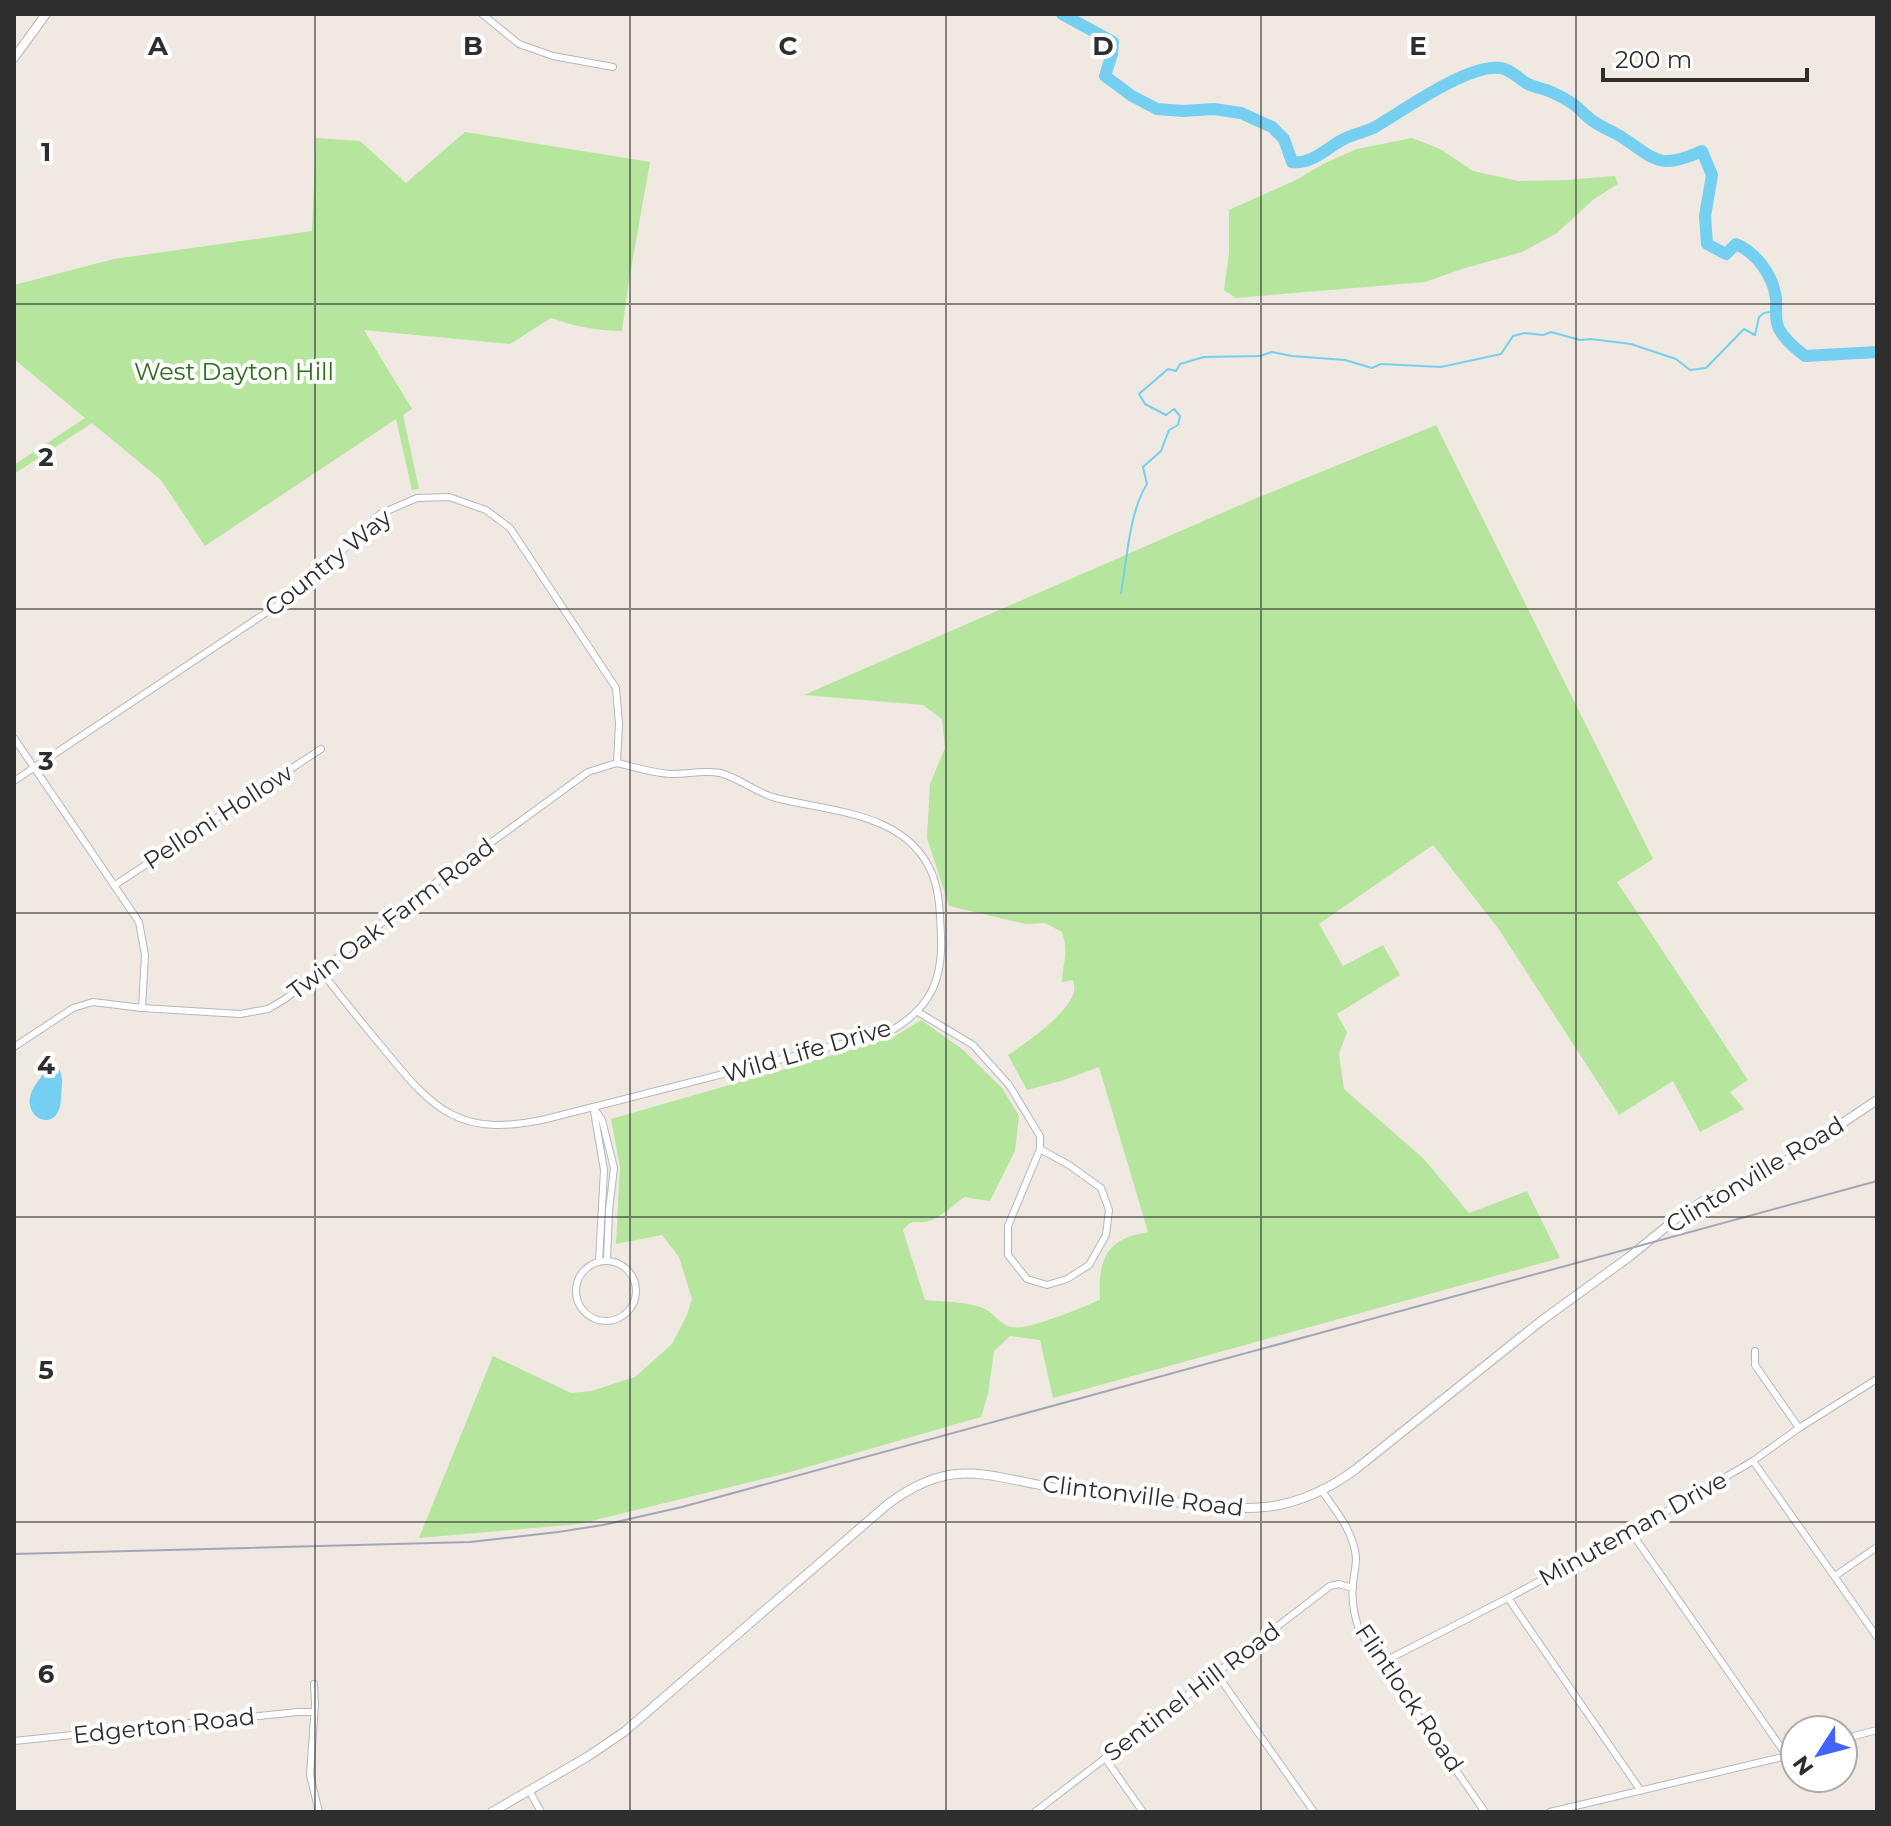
<svg xmlns="http://www.w3.org/2000/svg" width="1891" height="1826" font-family="Montserrat,sans-serif">
<style>
.green{fill:#b6e59e}
.water{fill:#75cff0}
.lines{fill:none;stroke-linecap:round;stroke-linejoin:round}
.stream{stroke:#75cff0;stroke-width:2}
.river{stroke:#75cff0;stroke-width:12}
.street-casing{stroke:#b4b7c1;stroke-width:8}
.secondary-casing{stroke:#b4b7c1;stroke-width:10}
.street{stroke:#fff;stroke-width:6}
.secondary{stroke:#fff;stroke-width:8}
.rail{stroke:#a3a6b8;stroke-width:2}
.grid{fill:none;stroke:#2e2e2e;stroke-width:2;stroke-opacity:0.55}
.labels{text-anchor:middle;stroke-width:8;stroke-linejoin:round;paint-order:stroke}
.park-label{font-size:24px;fill:#2c6e1b;stroke:#fff}
.street-label{font-size:24px;fill:#2e2e2e;stroke:#fff}
.grid-label{font-size:26px;text-anchor:middle;font-weight:bold;fill:#2e2e2e;stroke:#fff;stroke-width:8;stroke-linejoin:round;paint-order:stroke}
</style>
<rect width="100%" height="100%" fill="#efe9e1"/>
<g class="green">
<path d="M 465,132 L 650,162 L 629,280 L 622,331 C 597,331 574,326 551,318 L 510,344 L 364,330 L 412,409 L 403,415 L 419,489 L 412,490 L 396,419 L 205,546 L 161,480 L 92,423 L 14,474 L 14,465 L 85,418 L 14,359 L 14,285 L 114,259 L 312,231 L 316,138 L 360,141 L 406,183 Z"/>
<path d="M 1412,138 L 1440,149 L 1473,171 L 1518,181 L 1566,180 L 1615,176 L 1618,184 L 1594,199 L 1557,233 L 1522,252 L 1462,269 L 1425,282 L 1236,298 L 1224,290 L 1229,253 L 1229,210 L 1296,180 L 1325,163 L 1357,149 Z"/>
<path d="M 1436,425 L 1653,859 L 1617,882 L 1748,1080 L 1730,1092 L 1744,1109 L 1700,1132 L 1673,1081 L 1619,1115 L 1498,928 L 1433,845 L 1319,924 L 1343,966 L 1383,945 L 1400,975 L 1337,1014 L 1347,1032 L 1339,1054 L 1344,1089 L 1424,1159 L 1469,1213 L 1527,1191 L 1560,1258 L 1053,1398 L 1040,1340 L 1010,1336 L 994,1351 L 988,1394 L 981,1417 L 783,1474 L 579,1524 L 419,1538 L 493,1356 L 571,1393 L 591,1391 L 635,1377 L 672,1344 L 687,1315 L 692,1299 L 679,1257 L 662,1235 L 616,1244 L 620,1167 L 611,1119 L 892,1038 L 921,1020 L 962,1049 L 1002,1088 L 1019,1116 L 1015,1151 L 990,1201 L 964,1197 C 957,1203 936,1220 929,1221 C 916,1225 914,1217 903,1230 L 925,1300 C 943,1302 963,1301 980,1307 C 992,1310 999,1324 1011,1327 C 1029,1331 1082,1307 1100,1300 C 1099,1277 1099,1250 1124,1239 C 1131,1235 1141,1234 1148,1232 L 1099,1067 L 1064,1080 L 1027,1090 L 1008,1055 C 1026,1043 1067,1015 1074,992 C 1075,988 1074,984 1073,980 L 1062,982 C 1063,960 1069,954 1062,932 L 1045,923 L 1026,924 L 949,906 L 927,838 L 930,784 L 945,748 L 942,719 L 923,705 L 804,695 L 1247,502 Z"/>
</g>
<path class="water" d="M 54,1066 L 58,1067 C 65,1079 61,1086 61,1098 C 60,1139 13,1116 36,1084 C 42,1076 45,1070 54,1066 Z"/>
<g class="lines">
<path class="stream" d="M 1121,593 C 1127,560 1129,512 1147,484 L 1143,467 L 1161,451 L 1169,430 L 1178,425 L 1180,416 L 1174,409 L 1166,415 L 1145,404 L 1139,394 L 1168,369 L 1176,371 L 1180,364 L 1204,357 L 1260,356 L 1272,352 L 1292,356 L 1345,360 L 1372,368 L 1381,364 L 1441,367 L 1501,354 L 1513,336 L 1525,333 L 1543,335 L 1551,332 L 1580,340 L 1591,339 L 1631,344 L 1676,359 L 1690,370 L 1706,368 L 1744,329 L 1755,335 L 1759,317 L 1764,313 L 1776,311"/>
<path class="river" d="M 1062,14 L 1113,42 L 1112,54 L 1105,76 L 1132,96 L 1157,109 L 1183,111 L 1214,109 L 1241,113 L 1272,127 L 1284,139 L 1292,162 C 1313,165 1328,146 1346,138 C 1356,133 1366,132 1375,127 C 1403,111 1467,64 1500,68 C 1510,69 1518,78 1526,83 C 1533,87 1542,88 1549,91 C 1556,94 1564,98 1570,102 C 1578,106 1582,113 1589,118 C 1598,126 1610,130 1620,136 C 1656,159 1658,171 1702,151 L 1712,175 L 1705,216 L 1707,244 L 1726,254 L 1736,244 C 1757,253 1773,276 1776,298 C 1777,309 1774,319 1779,329 C 1785,340 1796,349 1805,356 L 1877,352"/>
<defs>
<g id="street">
<path d="M 482,14 L 519,44 L 553,56 L 613,67"/>
<path d="M 14,738 L 139,922 L 145,955 L 142,1008"/>
<path d="M 14,781 L 279,604 L 332,561 L 380,514 L 417,498 L 449,497 L 486,510 L 510,528 L 616,688 L 619,724 L 617,763"/>
<path d="M 115,885 L 321,749"/>
<path d="M 321,971 C 341,997 362,1023 383,1048 C 434,1111 460,1138 546,1119 L 889,1032 C 929,1009 943,982 941,936 C 940,917 940,895 933,876 C 909,812 831,812 776,798 C 756,793 740,778 720,773 C 704,770 688,774 671,774 C 653,773 635,767 617,763"/>
<path d="M 918,1012 L 973,1045 L 1009,1085 L 1040,1136 L 1040,1149"/>
<path d="M 14,1047 L 73,1008 L 93,1002 L 142,1008 L 240,1014 L 268,1009 L 285,999 L 397,911 L 588,772 L 617,763"/>
<path d="M 593,1107 L 602,1120 L 614,1168 L 609,1210 L 607,1260"/>
<path d="M 594,1111 L 604,1170 L 599,1261"/>
<path d="M 1040,1149 L 1069,1165 L 1101,1188 L 1109,1210 L 1106,1235 L 1089,1265 L 1067,1279 L 1047,1285 L 1027,1279 L 1008,1255 L 1008,1226 Z"/>
<circle cx="606" cy="1291" r="30"/>
<path d="M 1755,1351 L 1755,1365 L 1799,1428"/>
<path d="M 1753,1461 L 1877,1637"/>
<path d="M 1322,1491 C 1336,1511 1354,1532 1356,1558 C 1356,1566 1354,1575 1353,1583 C 1351,1600 1354,1616 1360,1632 L 1485,1812"/>
<path d="M 1631,1532 L 1787,1756"/>
<path d="M 1835,1576 L 1877,1547"/>
<path d="M 1508,1598 L 1641,1791"/>
<path d="M 1381,1663 L 1508,1598 L 1631,1532 L 1753,1461 L 1799,1428 L 1877,1379"/>
<path d="M 1216,1673 L 1314,1812"/>
<path d="M 314,1684 L 315,1704 L 310,1775 L 319,1812"/>
<path d="M 1843,1739 L 1877,1730"/>
<path d="M 14,1741 L 298,1712 L 314,1712"/>
<path d="M 1105,1758 L 1143,1812"/>
<path d="M 529,1790 L 541,1812"/>
<path d="M 1035,1812 L 1330,1586 L 1339,1584 L 1353,1588"/>
<path d="M 1550,1812 L 1795,1754"/>
</g>
<g id="secondary">
<path d="M 14,58 L 46,14"/>
<path d="M 492,1812 L 587,1757 L 624,1732 L 888,1504 C 953,1456 984,1476 1056,1488 C 1090,1494 1124,1496 1159,1500 C 1239,1510 1287,1520 1356,1469 L 1541,1321 L 1629,1257 L 1682,1214 L 1708,1198 L 1789,1159 L 1877,1100"/>
</g>
</defs>
<use href="#street" class="street-casing"/>
<use href="#secondary" class="secondary-casing"/>
<use href="#street" class="street"/>
<use href="#secondary" class="secondary"/>
<path class="rail" d="M 14,1554 L 470,1542 L 558,1532 L 603,1525 L 682,1507 L 1877,1181"/>
</g>
<path class="grid" d="M 315,14 L 315,1812M 630,14 L 630,1812M 946,14 L 946,1812M 1261,14 L 1261,1812M 1576,14 L 1576,1812M 14,304 L 1877,304M 14,609 L 1877,609M 14,913 L 1877,913M 14,1217 L 1877,1217M 14,1522 L 1877,1522"/>
<g class="labels">
<g class="park-label">
<text x="234" y="380">West Dayton Hill</text>
</g>
<g class="street-label">
<text transform="translate(328 563) rotate(-39)" y="8">Country Way</text>
<text transform="translate(218 817) rotate(-33)" y="8">Pelloni Hollow</text>
<text transform="translate(391 919) rotate(-37)" y="8">Twin Oak Farm Road</text>
<text transform="translate(807 1051) rotate(-16)" y="8">Wild Life Drive</text>
<text transform="translate(1755 1175) rotate(-31)" y="8">Clintonville Road</text>
<text transform="translate(1143 1496) rotate(7)" y="8">Clintonville Road</text>
<text transform="translate(1633 1529) rotate(-29)" y="8">Minuteman Drive</text>
<text transform="translate(1192 1692) rotate(-37)" y="8">Sentinel Hill Road</text>
<text transform="translate(1409 1698) rotate(56)" y="8">Flintlock Road</text>
<text transform="translate(164 1726) rotate(-6)" y="8">Edgerton Road</text>
</g>
</g>
<g class="grid-label">
<text x="158" y="55">A</text>
<text x="473" y="55">B</text>
<text x="788" y="55">C</text>
<text x="1103" y="55">D</text>
<text x="1418" y="55">E</text>
<text x="46" y="161">1</text>
<text x="46" y="466">2</text>
<text x="46" y="770">3</text>
<text x="46" y="1074">4</text>
<text x="46" y="1379">5</text>
<text x="46" y="1683">6</text>
</g>
<rect width="1891" height="1826" fill="none" stroke="#2e2e2e" stroke-width="32"/>
<g transform="translate(1819 1754) rotate(234)"><circle r="38" fill="#ffffff" stroke="#ababab" stroke-width="2"/>
<path d="M0-6L14 30L0 20L-14 30Z" fill="#4264fb"/>
<text y="-12" font-size="22" font-weight="bold" text-anchor="middle" fill="#2e2e2e">N</text>
</g>
<path d="M1603 68v12h204v-12" fill="none" stroke="#2e2e2e" stroke-width="4"/>
<text x="1615" y="68" font-size="24" fill="#2e2e2e" stroke="#ffffff" stroke-width="6" paint-order="stroke">200 m</text>
</svg>
